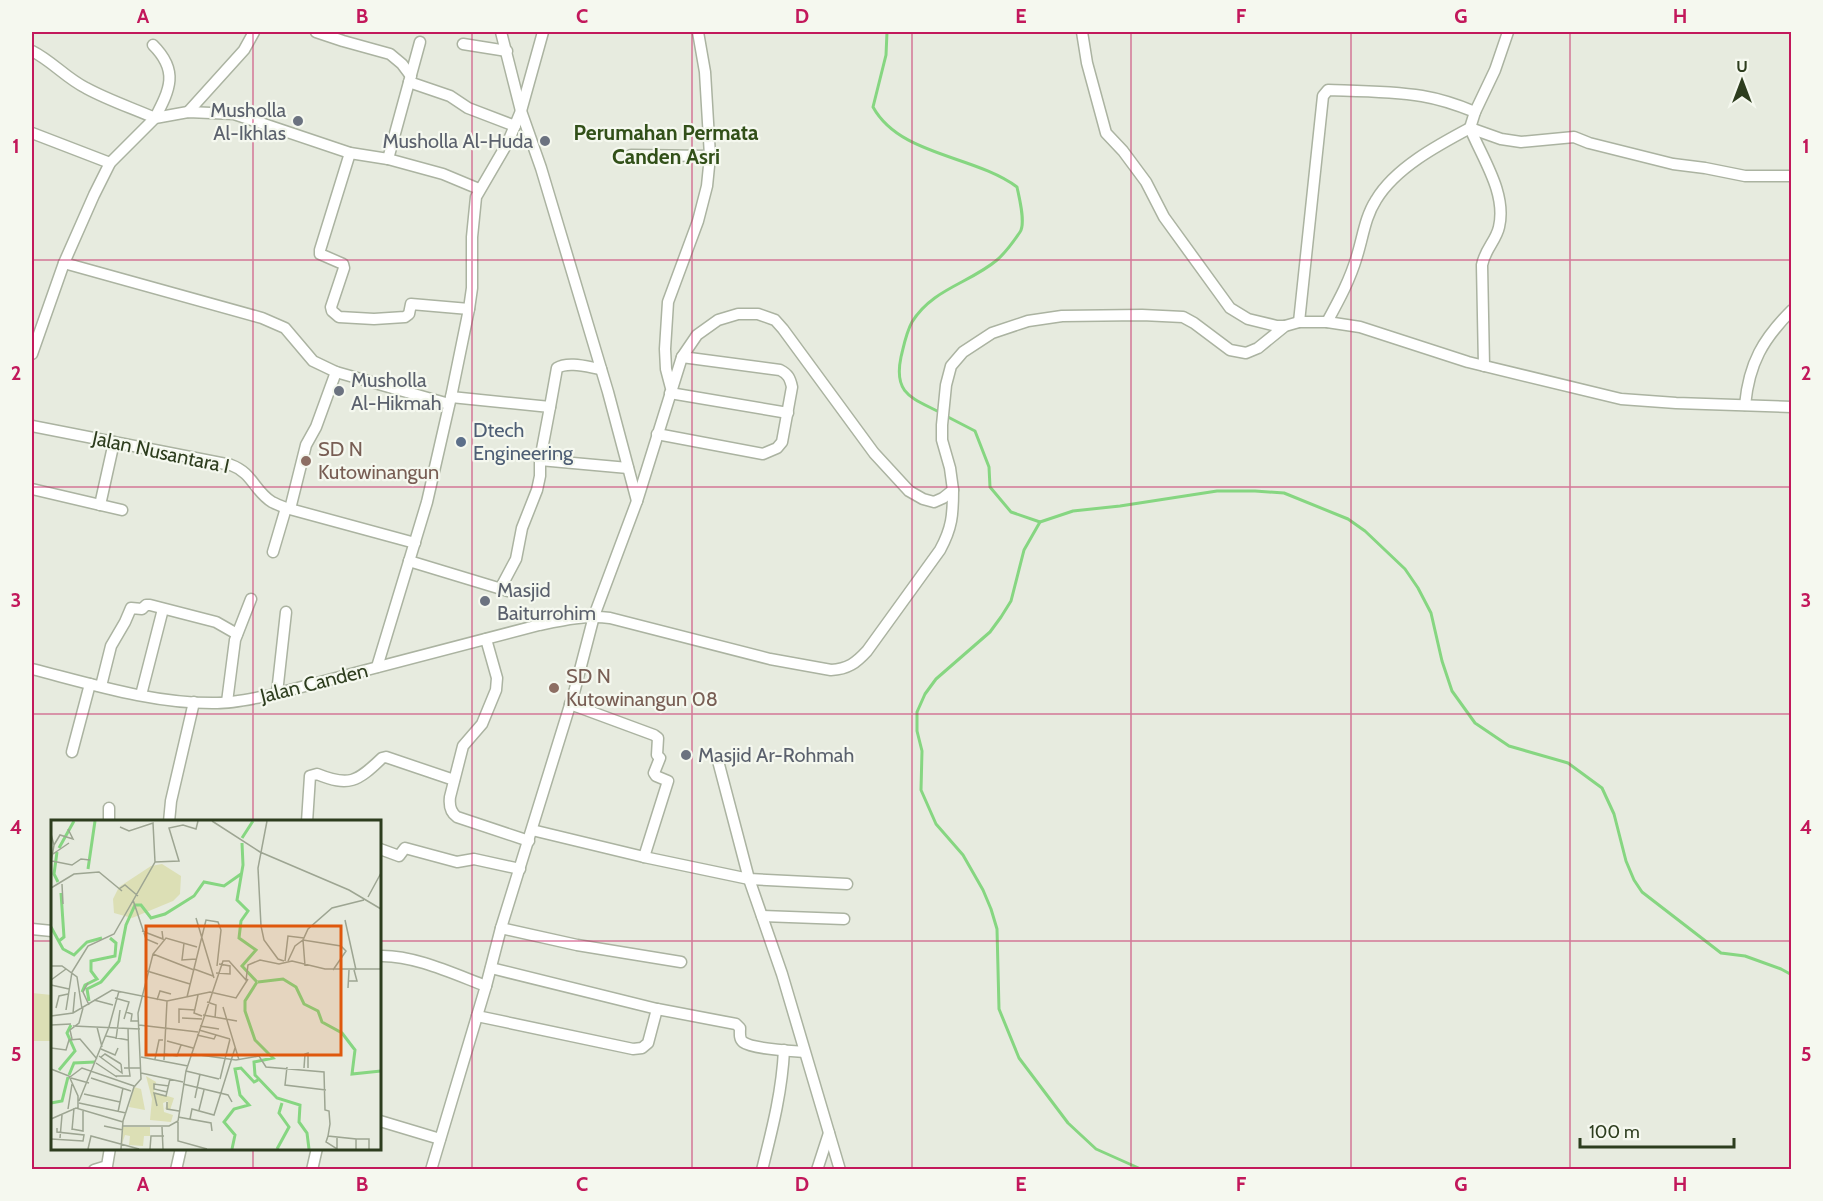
<svg xmlns="http://www.w3.org/2000/svg" width="1823" height="1201" font-family="Cabin,sans-serif">
<style>
.green{fill:#dcdfb5}
.lines{fill:none;stroke-linecap:round;stroke-linejoin:round}
.stream{stroke:#86d681;stroke-width:3}
.minor-casing{stroke:#abb3a1;stroke-width:13}
.minor{stroke:#fff;stroke-width:10}
.grid{fill:none;stroke:#c2185b;stroke-width:1.5;stroke-opacity:0.55}
.worship-dot{fill:#6b7280;stroke:#f5f8ef;stroke-width:2}
.service-dot{fill:#5c6f8a;stroke:#f5f8ef;stroke-width:2}
.education-dot{fill:#8d6e63;stroke:#f5f8ef;stroke-width:2}
.labels{text-anchor:middle;stroke-width:4.5;stroke-linejoin:round;paint-order:stroke}
.worship-label{font-size:20px;fill:#5b616d;stroke:#f5f8ef;text-anchor:start}
.service-label{font-size:20px;fill:#4e5e75;stroke:#f5f8ef;text-anchor:start}
.education-label{font-size:20px;fill:#785e54;stroke:#f5f8ef;text-anchor:start}
.street-label{font-size:20px;fill:#2d3d1e;stroke:#f5f8ef}
.neighbourhood-label{font-size:21px;font-weight:bold;fill:#325019;stroke:#f5f8ef}
.inset-river{fill:none;stroke:#86d681;stroke-width:3}
.inset-road{fill:none;stroke:#9da592;stroke-width:1.5}
.view{fill:#df580d;fill-opacity:0.15;stroke:#df580d;stroke-width:3}
.inset-edge{fill:none;stroke:#2d3d1e;stroke-width:3}
.neatline{fill:none;stroke:#c2185b;stroke-width:2}
.grid-label{font-size:20px;text-anchor:middle;font-weight:bold;fill:#c2185b}
</style>
<rect width="100%" height="100%" fill="#e7ebdf"/>
<path class="green" d="M 32,993 L 52,995 L 52,1041 L 32,1041 Z"/>
<g class="lines">
<g class="stream">
<path d="M 887,32 L 886,55 L 873,107 C 900,156 974,155 1017,187 C 1019,197 1026,223 1020,232 C 1014,241 1005,253 997,260 C 970,283 932,289 912,322 C 906,333 904,345 901,357 C 893,395 913,398 941,413"/>
<path d="M 946,416 L 975,431 L 989,467 L 990,487 L 1011,512 L 1040,522"/>
<path d="M 1143,1170 L 1096,1149 L 1068,1123 L 1019,1058 L 999,1009 L 997,929 L 991,909 L 983,890 L 963,855 L 936,824 L 921,790 L 922,751 L 917,731 L 917,712 L 925,694 L 936,679 L 990,632 L 1001,617 L 1011,601 L 1024,550 L 1040,522 L 1073,511 L 1120,506 L 1217,491 L 1255,491 L 1284,493 L 1348,519 L 1365,531 L 1405,569 L 1418,588 L 1431,613 L 1442,661 L 1452,691 L 1475,723 L 1509,746 L 1568,763 L 1602,788 L 1614,814 L 1626,861 L 1634,880 L 1642,892 L 1721,953 L 1745,956 L 1781,969 L 1792,975"/>
</g>
<defs>
<g id="minor">
<path d="M 316,32 L 343,41 L 390,54 L 402,64 L 411,76"/>
<path d="M 501,32 L 521,111 L 541,168 L 608,392 L 637,501"/>
<path d="M 1082,32 L 1087,63 L 1106,133 L 1123,151 L 1146,182 L 1164,217 L 1230,308 L 1248,319 L 1277,326 L 1285,326"/>
<path d="M 463,44 L 507,51"/>
<path d="M 32,51 C 52,61 66,78 86,88 C 108,100 132,108 155,118 C 170,89 179,71 153,45"/>
<path d="M 409,82 L 450,96 L 468,108 L 515,126"/>
<path d="M 188,112 L 244,50 L 254,32"/>
<path d="M 32,133 L 110,163"/>
<path d="M 350,153 L 320,250 L 320,254 L 343,264 L 344,268 L 331,307 L 332,311 L 339,317 L 374,319 L 405,317 L 409,314 L 411,304 L 469,309"/>
<path d="M 631,155 L 710,156"/>
<path d="M 388,159 L 420,42"/>
<path d="M 64,263 L 262,318 L 285,328 L 313,361 L 336,372 L 449,404"/>
<path d="M 1299,322 L 1323,96 L 1328,90 C 1359,91 1391,91 1422,96 C 1440,99 1458,105 1475,112"/>
<path d="M 1327,322 C 1339,300 1350,280 1357,256 C 1363,237 1365,217 1376,200 C 1395,168 1438,145 1470,128 L 1501,139 L 1521,142 L 1574,137 L 1589,143 L 1673,164 L 1705,168 L 1745,176 L 1792,176"/>
<path d="M 32,354 L 64,263 L 94,195 L 110,163 L 155,118 L 188,112 L 234,114 L 350,153 L 388,159 L 443,174 L 479,189"/>
<path d="M 1484,366 L 1482,265 C 1485,249 1496,241 1499,227 C 1507,193 1482,158 1470,128 L 1475,112 L 1495,70 L 1508,32"/>
<path d="M 671,388 L 666,369 L 665,349 L 668,302 L 698,221 L 707,186 L 710,156 L 705,72 L 698,32"/>
<path d="M 670,393 L 788,413"/>
<path d="M 451,397 L 550,407 L 540,460 L 628,468"/>
<path d="M 1745,405 C 1749,363 1763,339 1792,310"/>
<path d="M 550,407 L 557,368 C 568,361 588,367 601,369"/>
<path d="M 32,426 L 231,465 C 253,473 254,491 272,502 C 276,504 281,506 286,508 L 415,543"/>
<path d="M 657,434 L 763,454 L 777,448 L 782,442 L 792,387 C 790,378 788,374 780,370 L 682,357"/>
<path d="M 32,489 L 122,510"/>
<path d="M 100,505 L 114,442"/>
<path d="M 290,509 L 306,445 L 316,427 L 336,372"/>
<path d="M 273,552 L 286,508"/>
<path d="M 409,561 L 508,591"/>
<path d="M 500,589 L 516,559 L 522,528 L 537,490 L 540,476 L 540,460"/>
<path d="M 486,639 L 497,678 L 496,690 L 482,724 L 463,746 L 450,797 C 449,805 450,812 457,817 L 529,841"/>
<path d="M 377,667 L 427,502 L 451,397 L 469,309 L 472,288 L 472,237 L 476,197 L 508,142 L 521,111 L 543,32"/>
<path d="M 32,669 C 91,684 154,704 217,703 C 233,703 250,699 267,696 L 539,625 C 563,620 585,615 610,618 L 770,659 L 831,670 C 848,669 856,663 867,651 L 940,550 C 952,528 953,515 953,490"/>
<path d="M 101,686 L 111,646 L 125,622 L 131,608 L 142,609 L 146,605 L 150,605 L 216,622 L 237,634"/>
<path d="M 277,693 L 286,612"/>
<path d="M 141,695 L 163,609"/>
<path d="M 227,702 L 235,640 L 251,599"/>
<path d="M 570,704 L 654,735 L 658,738 L 657,755 L 660,758 L 654,773 L 656,776 L 668,781 L 644,857"/>
<path d="M 72,752 L 90,684"/>
<path d="M 717,757 L 749,879 L 782,974 L 840,1170"/>
<path d="M 109,822 L 109,808"/>
<path d="M 169,822 L 171,801 L 194,702"/>
<path d="M 307,822 L 310,776 L 317,774 C 349,787 357,782 382,758 L 386,757 L 454,780"/>
<path d="M 532,830 L 644,857 L 749,879 L 847,884"/>
<path d="M 380,849 L 399,856 L 405,848 L 457,862 L 474,859 L 520,869"/>
<path d="M 762,916 L 844,919"/>
<path d="M 501,928 L 577,945 L 681,962"/>
<path d="M 32,929 L 52,931"/>
<path d="M 380,956 C 414,955 454,974 486,986"/>
<path d="M 491,968 L 657,1009 L 736,1024 L 740,1028 C 740,1033 739,1039 743,1042 C 752,1049 792,1051 804,1052"/>
<path d="M 477,1016 L 633,1049 L 642,1048 L 648,1043 L 657,1009"/>
<path d="M 380,1121 L 440,1139"/>
<path d="M 94,1170 L 107,1166 L 110,1148"/>
<path d="M 176,1170 L 181,1148"/>
<path d="M 312,1170 L 317,1148"/>
<path d="M 431,1170 L 486,986 L 501,928 L 575,689 L 594,616 L 637,501 L 682,357 L 697,335 L 718,320 L 738,314 L 758,314 L 775,320 L 783,329 L 874,453 L 909,491 L 923,499 L 934,502 L 943,498 L 953,490 L 950,468 L 942,440 L 942,425 L 946,385 L 951,366 L 963,352 L 992,333 L 1028,321 L 1062,316 L 1142,315 L 1183,317 L 1194,323 L 1230,350 L 1246,353 L 1258,348 L 1285,326 L 1299,322 L 1327,322 L 1360,327 L 1468,362 L 1621,399 L 1676,403 L 1792,407"/>
<path d="M 762,1170 C 772,1130 782,1092 784,1050"/>
<path d="M 817,1170 L 829,1133"/>
</g>
</defs>
<use href="#minor" class="minor-casing"/>
<use href="#minor" class="minor"/>
</g>
<path class="grid" d="M 253,32 L 253,822M 472,32 L 472,1170M 692,32 L 692,1170M 912,32 L 912,1170M 1131,32 L 1131,1170M 1351,32 L 1351,1170M 1570,32 L 1570,1170M 32,260 L 1792,260M 32,487 L 1792,487M 32,714 L 1792,714M 32,941 L 52,941M 380,941 L 1792,941M 253,1148 L 253,1170"/>
<g class="worship-dot">
<circle cx="298" cy="121" r="6"/>
<circle cx="545" cy="141" r="6"/>
<circle cx="339" cy="391" r="6"/>
<circle cx="485" cy="601" r="6"/>
<circle cx="686" cy="755" r="6"/>
</g>
<circle class="service-dot" cx="461" cy="442" r="6"/>
<g class="education-dot">
<circle cx="306" cy="461" r="6"/>
<circle cx="554" cy="688" r="6"/>
</g>
<g class="labels">
<g class="worship-label">
<text x="286" y="117" text-anchor="end">Musholla<tspan x="286" dy="23">Al-Ikhlas</tspan></text>
<text x="533" y="148" text-anchor="end">Musholla Al-Huda</text>
<text x="351" y="387">Musholla<tspan x="351" dy="23">Al-Hikmah</tspan></text>
<text x="497" y="597">Masjid<tspan x="497" dy="23">Baiturrohim</tspan></text>
<text x="698" y="762">Masjid Ar-Rohmah</text>
</g>
<g class="service-label">
<text x="473" y="437">Dtech<tspan x="473" dy="23">Engineering</tspan></text>
</g>
<g class="education-label">
<text x="318" y="456">SD N<tspan x="318" dy="23">Kutowinangun</tspan></text>
<text x="566" y="683">SD N<tspan x="566" dy="23">Kutowinangun 08</tspan></text>
</g>
<g class="street-label">
<text transform="translate(161 452) rotate(12)" y="7">Jalan Nusantara I</text>
<text transform="translate(314 683) rotate(-14)" y="7">Jalan Canden</text>
</g>
<g class="neighbourhood-label">
<text x="666" y="140">Perumahan Permata<tspan x="666" dy="24">Canden Asri</tspan></text>
</g>
</g>
<g transform="translate(51 820)">
<rect width="330" height="330" fill="#e7ebdf"/>
<path d="M 111,44 L 130,56 L 129,74 L 122,81 L 81,98 L 63,93 L 62,79 L 68,67 L 100,46 ZM 95,256 L 105,262 L 103,272 L 123,278 L 119,290 L 114,289 L 117,281 L 112,283 L 113,292 L 122,295 L 120,302 L 99,300 L 101,279 ZM 83,267 L 90,269 L 94,290 L 78,287 ZM 72,307 L 99,307 L 99,316 L 93,316 L 92,326 L 78,325 L 79,316 L 74,315 L 71,324 Z" fill="#dcdfb5"/>
<path class="inset-river" d="M 191,18 L 202,1M 191,23 L 192,45 L 186,80 L 197,91 L 190,101 L 188,118 L 205,130 L 191,146 L 206,162M 8,28 L 23,1M 6,32 L 3,54 L 7,62M 37,49 L 44,1M 0,107 L 12,129 L 23,135 L 36,122 L 51,118M 8,121 L 13,117 L 10,73M 206,162 L 194,181 L 194,191 L 204,220 L 222,238 L 203,242 L 204,255 L 226,278 L 249,285 L 248,302 L 256,313 L 258,329M 207,162 L 232,159 L 245,167 L 253,184 L 267,191 L 271,202 L 291,213 L 304,230 L 301,254 L 330,251M 31,172 L 34,165 L 46,159 L 40,151 L 40,141 L 64,136 L 65,123 L 59,118M 38,181 L 36,169 L 50,162 L 68,141 L 75,105 L 84,85 L 90,85 L 100,98 L 114,94 L 143,76 L 153,62 L 173,66 L 190,54M 8,250 L 24,231 L 16,213 L 20,205M 18,255 L 23,243 L 44,242M 0,283 L 11,281 L 17,257M 181,329 L 184,315 L 173,302 L 183,289 L 198,285 L 189,275 L 184,249 L 190,248 L 203,262 L 207,260M 226,329 L 238,307 L 228,293 L 231,283"/>
<path class="inset-road" d="M 161,1 L 209,32 L 298,70 L 330,89M 216,1 L 207,48 L 210,106 L 213,120 L 227,139 L 233,141M 0,14 L 3,25 L 0,43M 3,25 L 9,15 L 22,19 L 17,9M 2,34 L 18,23M 1,41 L 21,45 L 30,39 L 39,40M 104,42 L 128,41 L 118,8 L 132,5 L 145,9 L 147,1M 11,64 L 12,84M 0,68 L 23,54 L 48,52 L 71,71M 68,69 L 74,65 L 87,76M 317,77 L 330,53M 82,80 L 95,119 L 107,124M 145,98 L 163,158M 294,100 L 305,150M 91,111 L 112,119 L 111,111M 133,123 L 131,140 L 145,139M 102,134 L 143,150M 234,141 L 237,116 L 253,118M 237,141 L 244,126 L 252,120 L 290,126 L 295,131 L 282,150M 0,146 L 11,146 L 26,157 L 31,189M 254,146 L 252,120 L 257,109 L 281,88 L 313,80M 143,149 L 162,156M 96,151 L 139,164M 165,153 L 179,154 L 179,146 L 168,144M 0,160 L 15,149M 298,161 L 306,161 L 303,150M 37,163 L 32,172 L 38,185M 0,165 L 18,169M 297,168 L 298,150M 147,175 L 143,193 L 151,196M 136,177 L 155,100 L 167,102 L 170,110 L 166,146M 64,178 L 78,182 L 73,199M 43,180 L 62,185M 106,180 L 109,171 L 120,174M 156,182 L 165,185 L 164,198M 172,187 L 188,240M 5,188 L 8,176 L 17,174M 15,190 L 21,152 L 37,126 L 63,114 L 104,42 L 102,3 L 78,11 L 69,7M 75,192 L 81,194 L 80,201 L 88,201M 22,193 L 24,172M 152,195 L 186,201M 0,196 L 22,193 L 61,170 L 116,181 L 159,172 L 185,178 L 197,159M 131,198 L 151,199M 128,203 L 128,189 L 144,190M 0,205 L 20,204M 88,205 L 147,212M 22,206 L 89,209M 149,206 L 168,209M 46,207 L 51,227M 148,210 L 179,219M 146,215 L 163,219 L 165,215M 55,216 L 77,220M 21,219 L 19,210 L 28,203 L 32,188M 65,219 L 69,190M 116,221 L 142,228M 0,228 L 15,230 L 18,220 L 29,219 L 46,239M 50,229 L 64,235 L 67,228M 113,234 L 126,236 L 130,225M 141,234 L 185,240 L 208,236 L 215,247 L 273,252 L 274,290 L 278,291 L 279,304 L 277,316 L 305,319 L 305,329M 48,236 L 71,253 L 70,244M 50,237 L 54,234 L 70,244M 90,237 L 137,246M 104,239 L 108,220 L 112,220M 113,240 L 116,181M 45,243 L 66,257M 236,247 L 234,265 L 275,270M 73,248 L 78,248 L 77,208M 253,248 L 254,234 L 257,233 L 257,248M 0,249 L 18,256 L 27,276 L 27,288M 135,251 L 168,259M 90,253 L 132,262M 64,256 L 79,256 L 78,248 L 90,248M 19,257 L 31,248 L 83,266M 20,258 L 38,263M 40,258 L 80,271M 169,259 L 179,219M 132,264 L 177,275 L 181,282M 116,272 L 103,269 L 103,264 L 118,266M 33,274 L 69,282M 144,278 L 149,254M 28,281 L 58,207 L 68,171M 116,282 L 116,289 L 128,291M 28,283 L 75,293M 106,286 L 103,273 L 115,276 L 119,259M 17,289 L 21,264M 148,290 L 153,270M 67,292 L 72,268M 127,297 L 160,303 L 161,311M 0,299 L 25,288 L 72,302M 139,299 L 141,289 L 163,295 L 184,228M 127,302 L 127,321 L 156,329M 53,306 L 72,310M 72,306 L 118,306 L 127,301 L 135,251 L 172,141 L 178,141 L 195,160 L 197,145 L 209,140 L 228,144 L 241,141 L 274,149 L 330,149M 111,307 L 112,329M 21,309 L 32,311 L 32,290M 21,310 L 23,288M 277,316 L 275,322 L 286,329 L 286,317M 9,318 L 11,295M 0,319 L 32,321 L 33,315 L 6,312 L 6,308M 305,319 L 318,319 L 318,329M 37,329 L 40,316 L 88,329M 70,329 L 72,301 L 83,267 L 90,259 L 87,193 L 102,134 L 115,118 L 146,127M 99,329 L 100,316 L 113,316"/>
<path class="view" d="M 95,106 L 290,106 L 290,235 L 95,235 Z"/>
<rect width="330" height="330" class="inset-edge"/>
</g>
<rect width="1823" height="1201" fill="none" stroke="#f5f8ef" stroke-width="66"/>
<g transform="translate(1742 81)" stroke="#f5f8ef" stroke-width="4.5" paint-order="stroke">
<path d="M0-4.5L10 22L0 15L-10 22Z" fill="#2d3d1e"/>
<text y="-9" font-size="16" font-weight="bold" text-anchor="middle" fill="#2d3d1e">U</text>
</g>
<path d="M1580 1138v9h154v-9" fill="none" stroke="#2d3d1e" stroke-width="3"/>
<text x="1589" y="1138" font-size="18" fill="#2d3d1e" stroke="#f5f8ef" stroke-width="4.5" paint-order="stroke">100 m</text>
<rect x="33" y="33" width="1757" height="1135" class="neatline"/>
<g class="grid-label">
<text x="143" y="23">A</text>
<text x="362" y="23">B</text>
<text x="582" y="23">C</text>
<text x="802" y="23">D</text>
<text x="1021" y="23">E</text>
<text x="1241" y="23">F</text>
<text x="1461" y="23">G</text>
<text x="1680" y="23">H</text>
<text x="16" y="153">1</text>
<text x="1806" y="153">1</text>
<text x="16" y="380">2</text>
<text x="1806" y="380">2</text>
<text x="16" y="607">3</text>
<text x="1806" y="607">3</text>
<text x="16" y="834">4</text>
<text x="1806" y="834">4</text>
<text x="16" y="1061">5</text>
<text x="1806" y="1061">5</text>
<text x="143" y="1191">A</text>
<text x="362" y="1191">B</text>
<text x="582" y="1191">C</text>
<text x="802" y="1191">D</text>
<text x="1021" y="1191">E</text>
<text x="1241" y="1191">F</text>
<text x="1461" y="1191">G</text>
<text x="1680" y="1191">H</text>
</g>
</svg>
